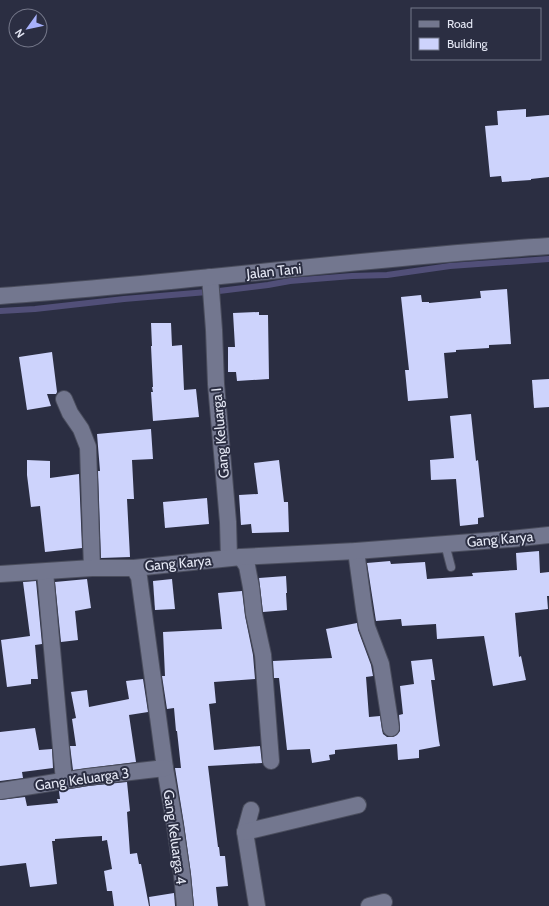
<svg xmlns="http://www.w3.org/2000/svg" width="549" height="906" font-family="Cabin,sans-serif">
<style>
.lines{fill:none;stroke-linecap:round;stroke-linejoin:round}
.stream{stroke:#514f78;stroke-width:6}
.building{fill:#cdd3fc}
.service-casing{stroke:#4a4d5d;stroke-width:10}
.minor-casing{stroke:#4a4d5d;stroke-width:18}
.service{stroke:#73778f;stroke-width:8}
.minor{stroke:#73778f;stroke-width:16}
.labels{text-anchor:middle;stroke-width:4;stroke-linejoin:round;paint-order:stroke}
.street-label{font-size:14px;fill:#e5e8f5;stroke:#2b2e42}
</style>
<rect width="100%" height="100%" fill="#2b2e42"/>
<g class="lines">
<path class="stream" d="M 0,311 L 35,309 L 124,299 L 219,291 L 268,285 L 290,281 L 352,276 L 387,275 L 450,266 L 549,259"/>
</g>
<g class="building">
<path d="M 526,109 L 526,117 L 549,115 L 549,177 L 531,179 L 531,180 L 502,182 L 501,176 L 490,177 L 485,126 L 498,125 L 497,111 Z"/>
<path d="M 507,289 L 511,344 L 489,345 L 489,348 L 456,350 L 456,352 L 444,353 L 448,398 L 408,401 L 405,370 L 409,370 L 401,297 L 421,295 L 422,302 L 429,302 L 429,303 L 481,298 L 480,291 Z"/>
<path d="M 259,312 L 259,315 L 268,315 L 269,379 L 237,381 L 236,372 L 228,372 L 228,347 L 235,347 L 233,313 Z"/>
<path d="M 151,323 L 171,323 L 172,346 L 182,345 L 184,390 L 196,389 L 199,417 L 153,421 L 151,392 L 153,392 L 152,387 L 153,387 L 151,346 L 152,346 Z"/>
<path d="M 52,352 L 57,392 L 56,394 L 47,394 L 51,406 L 27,410 L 19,357 Z"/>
<path d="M 549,379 L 549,407 L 534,408 L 532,380 Z"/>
<path d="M 471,414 L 476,461 L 478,460 L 484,517 L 478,518 L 478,524 L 460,526 L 456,479 L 431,480 L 430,460 L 454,458 L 450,416 Z"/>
<path d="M 151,429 L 153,459 L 132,460 L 134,499 L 127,499 L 130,557 L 101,558 L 98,471 L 100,471 L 97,434 Z"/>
<path d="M 27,460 L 50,461 L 50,478 L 79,474 L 82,548 L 45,552 L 40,506 L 31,507 L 27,475 Z"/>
<path d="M 279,460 L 284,502 L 288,502 L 289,532 L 252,533 L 251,524 L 241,525 L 239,495 L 258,494 L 254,463 Z"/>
<path d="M 207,498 L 209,524 L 165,528 L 163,502 Z"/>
<path d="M 539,551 L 540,573 L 549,572 L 549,596 L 547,596 L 548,609 L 515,613 L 519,657 L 521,656 L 526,680 L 493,686 L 484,636 L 437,639 L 436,624 L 402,626 L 401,619 L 376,621 L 367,563 L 390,561 L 391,564 L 425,562 L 427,579 L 473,576 L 472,573 L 517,570 L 516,553 Z"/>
<path d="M 286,576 L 287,593 L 286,593 L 287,610 L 263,612 L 259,578 Z"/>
<path d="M 87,579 L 91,608 L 75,611 L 78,640 L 61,642 L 55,582 Z"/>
<path d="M 172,579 L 175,609 L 155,610 L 153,581 Z"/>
<path d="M 36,581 L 42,644 L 35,645 L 38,679 L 31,679 L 31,684 L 7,687 L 1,640 L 30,636 L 23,582 Z"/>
<path d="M 242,591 L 245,616 L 253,655 L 255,679 L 214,682 L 216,703 L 209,704 L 214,750 L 260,746 L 262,763 L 208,766 L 218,847 L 219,847 L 220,856 L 225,856 L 228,886 L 216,887 L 218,906 L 194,906 L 191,874 L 184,824 L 175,768 L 181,768 L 177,731 L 176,731 L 174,708 L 167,709 L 162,676 L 165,676 L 163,632 L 222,629 L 218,593 Z"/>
<path d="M 357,623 L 358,630 L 371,665 L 373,676 L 366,677 L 369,717 L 380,716 L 382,730 L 383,734 L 387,737 L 393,737 L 397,735 L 400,731 L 400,727 L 399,715 L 403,714 L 400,686 L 414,684 L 411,661 L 432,659 L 435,680 L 431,680 L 439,741 L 440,746 L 419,750 L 419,758 L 398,760 L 397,744 L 335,750 L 335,754 L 329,755 L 330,760 L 312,763 L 310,749 L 287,750 L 279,678 L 274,678 L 273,661 L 332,658 L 326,629 Z"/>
<path d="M 143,679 L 148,712 L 129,715 L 136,762 L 73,770 L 70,746 L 76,746 L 72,719 L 76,718 L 71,692 L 87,690 L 89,707 L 129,699 L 126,681 Z"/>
<path d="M 35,728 L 39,750 L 52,749 L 53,768 L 22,772 L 23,778 L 0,781 L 0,732 Z"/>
<path d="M 127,782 L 130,811 L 127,812 L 130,854 L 137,853 L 139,864 L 141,864 L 149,906 L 114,906 L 112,891 L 107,891 L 104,871 L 112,869 L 107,840 L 102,841 L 102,836 L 83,837 L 55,839 L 55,841 L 52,841 L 57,884 L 30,887 L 26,863 L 0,866 L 0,800 L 25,797 L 27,806 L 58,803 L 57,799 L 60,799 L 59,791 L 88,786 Z"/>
<path d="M 174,893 L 175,906 L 150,906 L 149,897 Z"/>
</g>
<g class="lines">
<defs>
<path id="service" d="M 445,544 L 451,567"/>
<g id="minor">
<path d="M 210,277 L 214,330 L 216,384 L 228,522 L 229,558"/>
<path d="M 0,296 C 183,283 366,258 549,246"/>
<path d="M 64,399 L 70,413 L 81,429 L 88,447 L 92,568"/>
<path d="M 356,551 L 364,609 L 367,627 L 381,664 L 391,728"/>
<path d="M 241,557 L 247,566 L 251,587 L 254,614 L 263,655 L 271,761"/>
<path d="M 134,568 L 139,577 L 165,768 L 175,826 L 182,875 L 185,906"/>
<path d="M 45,572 L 64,781"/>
<path d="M 0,574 L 92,568 L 134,568 L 241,557 L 356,551 L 511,539 L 549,535"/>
<path d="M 0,791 L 87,777 L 165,768"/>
<path d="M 251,810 L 245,832 L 257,906"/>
<path d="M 245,832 L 358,805"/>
<path d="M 369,906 L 384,902"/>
</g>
</defs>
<use href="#service" class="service-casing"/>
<use href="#minor" class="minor-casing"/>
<use href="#service" class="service"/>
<use href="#minor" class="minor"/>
</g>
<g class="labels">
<g class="street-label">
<text transform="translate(274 271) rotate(-6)" y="5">Jalan Tani</text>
<text transform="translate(220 433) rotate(-95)" y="5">Gang Keluarga I</text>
<text transform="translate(500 539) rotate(-5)" y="5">Gang Karya</text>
<text transform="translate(178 563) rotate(-5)" y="5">Gang Karya</text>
<text transform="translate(82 779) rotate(-8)" y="5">Gang Keluarga 3</text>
<text transform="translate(175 837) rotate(82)" y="5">Gang Keluarga 4</text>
</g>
</g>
<rect x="411" y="8" width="130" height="52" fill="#2b2e42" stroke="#75788a"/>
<rect x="419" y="21" width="20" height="6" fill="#73778f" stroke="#75788a"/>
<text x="447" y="28" font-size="12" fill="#e5e8f5">Road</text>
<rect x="419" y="38" width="20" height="12" fill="#cdd3fc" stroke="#75788a"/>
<text x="447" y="48" font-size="12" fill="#e5e8f5">Building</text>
<g transform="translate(28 28) rotate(237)"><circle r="19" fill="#2b2e42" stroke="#75788a"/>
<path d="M0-3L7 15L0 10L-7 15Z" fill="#a7b1fc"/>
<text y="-6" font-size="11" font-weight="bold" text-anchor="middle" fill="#e5e8f5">N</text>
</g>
</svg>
